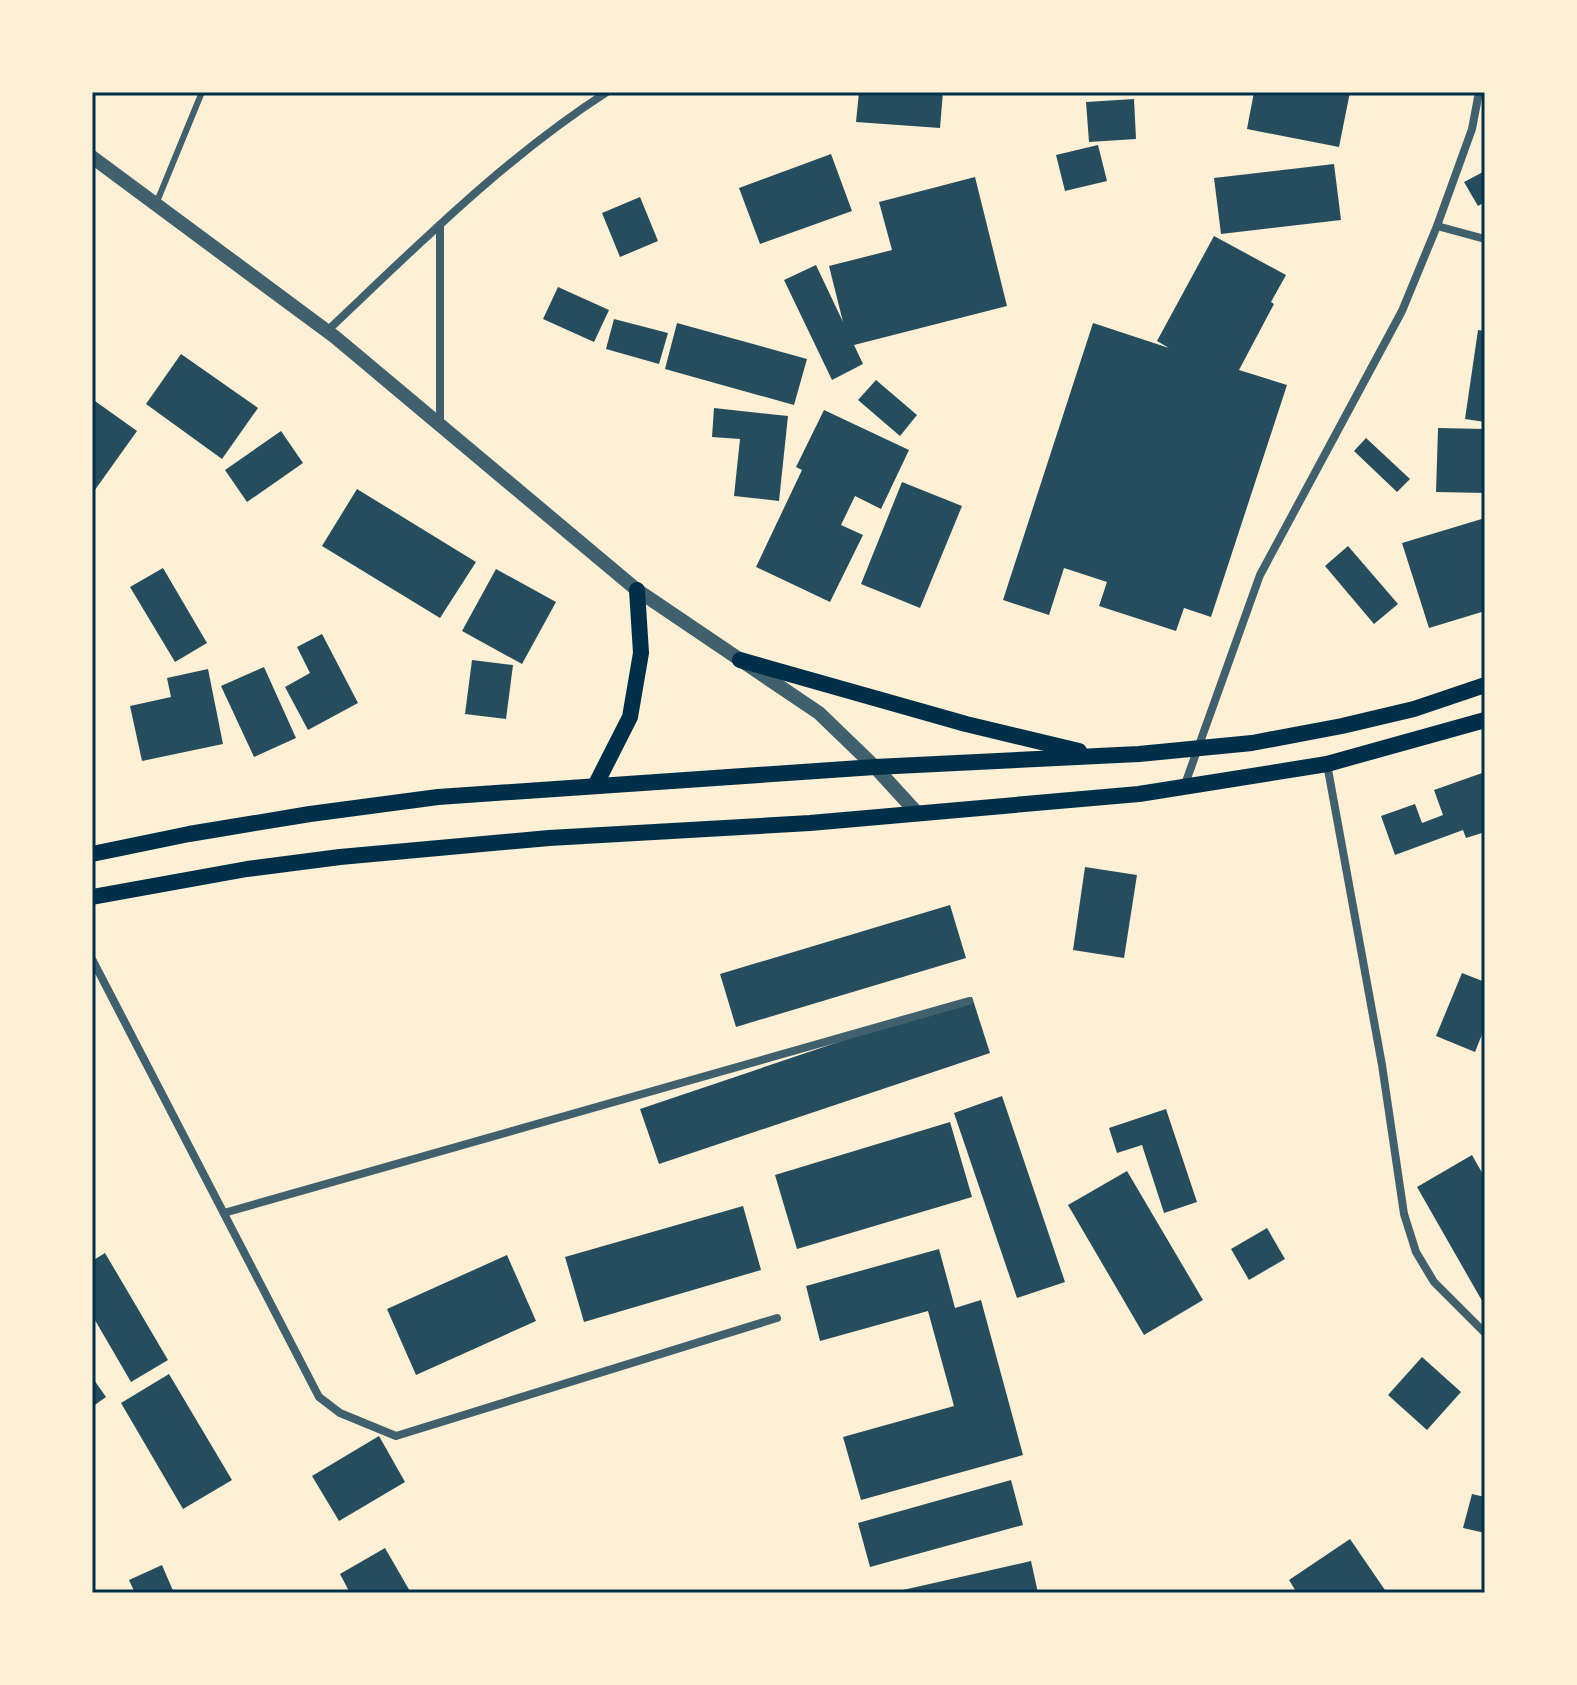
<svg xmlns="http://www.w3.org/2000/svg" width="1577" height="1685" font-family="Jost,sans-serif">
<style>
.building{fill:#264d5e}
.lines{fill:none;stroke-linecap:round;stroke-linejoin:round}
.service{stroke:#3f606c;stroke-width:6}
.minor{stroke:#3f606c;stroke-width:8}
.tertiary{stroke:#3f606c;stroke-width:14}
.secondary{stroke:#003049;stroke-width:16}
.neatline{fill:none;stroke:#003049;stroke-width:3}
</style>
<rect width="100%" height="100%" fill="#fdf0d5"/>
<g class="building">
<path d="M 859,92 L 943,92 L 940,128 L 856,122 Z"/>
<path d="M 1254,92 L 1350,92 L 1339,147 L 1247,129 Z"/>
<path d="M 1134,99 L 1136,139 L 1089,142 L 1086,102 Z"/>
<path d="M 1098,145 L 1107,181 L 1065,191 L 1056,155 Z"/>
<path d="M 831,154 L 852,211 L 760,244 L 739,188 Z"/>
<path d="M 1334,164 L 1341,220 L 1221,234 L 1214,178 Z"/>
<path d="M 1485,171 L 1485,202 L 1478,206 L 1464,182 Z"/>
<path d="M 975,177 L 1007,306 L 854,345 L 863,364 L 832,380 L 784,280 L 816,265 L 843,322 L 829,266 L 892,250 L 879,202 Z"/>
<path d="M 640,197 L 658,241 L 620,257 L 602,213 Z"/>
<path d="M 1214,236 L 1286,275 L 1271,302 L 1274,304 L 1239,370 L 1287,385 L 1211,617 L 1184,608 L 1176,631 L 1099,606 L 1107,582 L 1064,568 L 1049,615 L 1003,600 L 1093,323 L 1169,348 L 1157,341 Z"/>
<path d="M 558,287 L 609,310 L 594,342 L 543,319 Z"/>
<path d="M 614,319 L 668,333 L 659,364 L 606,349 Z"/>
<path d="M 677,323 L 807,359 L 794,405 L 665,369 Z"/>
<path d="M 1478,330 L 1485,331 L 1485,422 L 1465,419 Z"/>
<path d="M 181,354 L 258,408 L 222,459 L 146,404 Z"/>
<path d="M 876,380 L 917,415 L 900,436 L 858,400 Z"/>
<path d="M 95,401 L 137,431 L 92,494 L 92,406 Z"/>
<path d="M 714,408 L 788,416 L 779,501 L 734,496 L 740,439 L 712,437 Z"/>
<path d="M 824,410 L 909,450 L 881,509 L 855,496 L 841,525 L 863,535 L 830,602 L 756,567 L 802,470 L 796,467 Z"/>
<path d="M 1438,428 L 1485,429 L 1485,493 L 1436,492 Z"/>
<path d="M 281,431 L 303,463 L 247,502 L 225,470 Z"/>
<path d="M 1366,438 L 1410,479 L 1397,492 L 1354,451 Z"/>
<path d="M 902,482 L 962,506 L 920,608 L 861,584 Z"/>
<path d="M 357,489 L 476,562 L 440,618 L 322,546 Z"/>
<path d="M 1485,518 L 1485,611 L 1429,628 L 1402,543 Z"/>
<path d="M 1348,546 L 1398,604 L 1374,624 L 1325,566 Z"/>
<path d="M 163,568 L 207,643 L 175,662 L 130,587 Z"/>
<path d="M 496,569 L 556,602 L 522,664 L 462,631 Z"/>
<path d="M 322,634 L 358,703 L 308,730 L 285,687 L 310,673 L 297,647 Z"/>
<path d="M 472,660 L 513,665 L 506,719 L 465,714 Z"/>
<path d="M 264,667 L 296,738 L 254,757 L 221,686 Z"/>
<path d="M 208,669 L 223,744 L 142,761 L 130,706 L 171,697 L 167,678 Z"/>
<path d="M 1485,772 L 1485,832 L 1466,838 L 1463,830 L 1395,855 L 1381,816 L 1415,804 L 1422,823 L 1443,815 L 1434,790 Z"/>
<path d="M 1085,867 L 1137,875 L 1124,958 L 1073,950 Z"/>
<path d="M 950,905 L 966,958 L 736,1027 L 720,974 Z"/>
<path d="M 1462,973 L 1485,982 L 1485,1027 L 1475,1052 L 1436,1036 Z"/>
<path d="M 972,997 L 990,1053 L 659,1164 L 640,1109 Z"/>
<path d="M 1002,1096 L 1065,1282 L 1017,1298 L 954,1113 Z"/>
<path d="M 1166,1109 L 1197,1202 L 1164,1213 L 1142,1145 L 1117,1153 L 1109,1128 Z"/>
<path d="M 950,1122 L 972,1197 L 797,1249 L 775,1175 Z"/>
<path d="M 1472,1155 L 1485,1178 L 1485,1306 L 1417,1187 Z"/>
<path d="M 1127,1171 L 1203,1300 L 1144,1335 L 1068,1205 Z"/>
<path d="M 743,1206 L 761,1270 L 584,1322 L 565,1257 Z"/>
<path d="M 1267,1228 L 1285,1259 L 1249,1280 L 1231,1249 Z"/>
<path d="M 939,1249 L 955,1308 L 981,1300 L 1023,1455 L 861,1500 L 843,1437 L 954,1406 L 928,1311 L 820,1341 L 806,1286 Z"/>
<path d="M 105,1253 L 168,1360 L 131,1382 L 92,1315 L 92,1261 Z"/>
<path d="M 507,1255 L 536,1321 L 416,1375 L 387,1309 Z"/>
<path d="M 1422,1357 L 1461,1392 L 1427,1430 L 1388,1395 Z"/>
<path d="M 169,1374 L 232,1480 L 183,1509 L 121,1403 Z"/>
<path d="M 92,1377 L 106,1397 L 92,1407 Z"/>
<path d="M 379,1436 L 405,1482 L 339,1521 L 312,1476 Z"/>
<path d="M 1011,1480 L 1023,1525 L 870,1567 L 858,1523 Z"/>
<path d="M 1472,1494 L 1485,1497 L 1485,1533 L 1463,1528 Z"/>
<path d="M 1350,1539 L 1387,1593 L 1297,1593 L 1289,1580 Z"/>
<path d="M 385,1548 L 411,1593 L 350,1593 L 340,1574 Z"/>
<path d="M 1031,1561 L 1038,1593 L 894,1593 L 894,1592 Z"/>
<path d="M 162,1565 L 174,1593 L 135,1593 L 129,1580 Z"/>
</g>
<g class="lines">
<path class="service" d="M 156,204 L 202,92"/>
<g class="minor">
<path d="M 440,225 L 440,425"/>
<path d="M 1437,226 L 1485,239"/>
<path d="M 327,331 C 416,247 503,159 607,92"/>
<path d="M 1327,764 L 1382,1065 L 1404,1214 L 1416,1252 L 1434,1282 L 1485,1333"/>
<path d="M 1184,787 L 1260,575 L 1402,311 L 1437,226 L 1472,129 L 1479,92"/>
<path d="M 92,959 L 319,1397 L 340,1413 L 396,1436 L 777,1318"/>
<path d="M 224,1213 L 969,1001"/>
</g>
<path class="tertiary" d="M 92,157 L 335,337 L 637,590 L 819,713 L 875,767 L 918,814"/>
<g class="secondary">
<path d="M 740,660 L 966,724 L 1079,751"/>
<path d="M 595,786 L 630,717 L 641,653 L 637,590"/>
<path d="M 92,854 L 189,834 L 310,814 L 438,797 L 875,767 L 1139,754 L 1252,743 L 1342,726 L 1414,709 L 1485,685"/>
<path d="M 92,897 L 247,869 L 340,857 L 549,838 L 810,823 L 1139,794 L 1327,764 L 1485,720"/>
</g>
</g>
<rect width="1577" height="1685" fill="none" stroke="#fdf0d5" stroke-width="188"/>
<rect x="94" y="94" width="1389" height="1497" class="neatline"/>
</svg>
